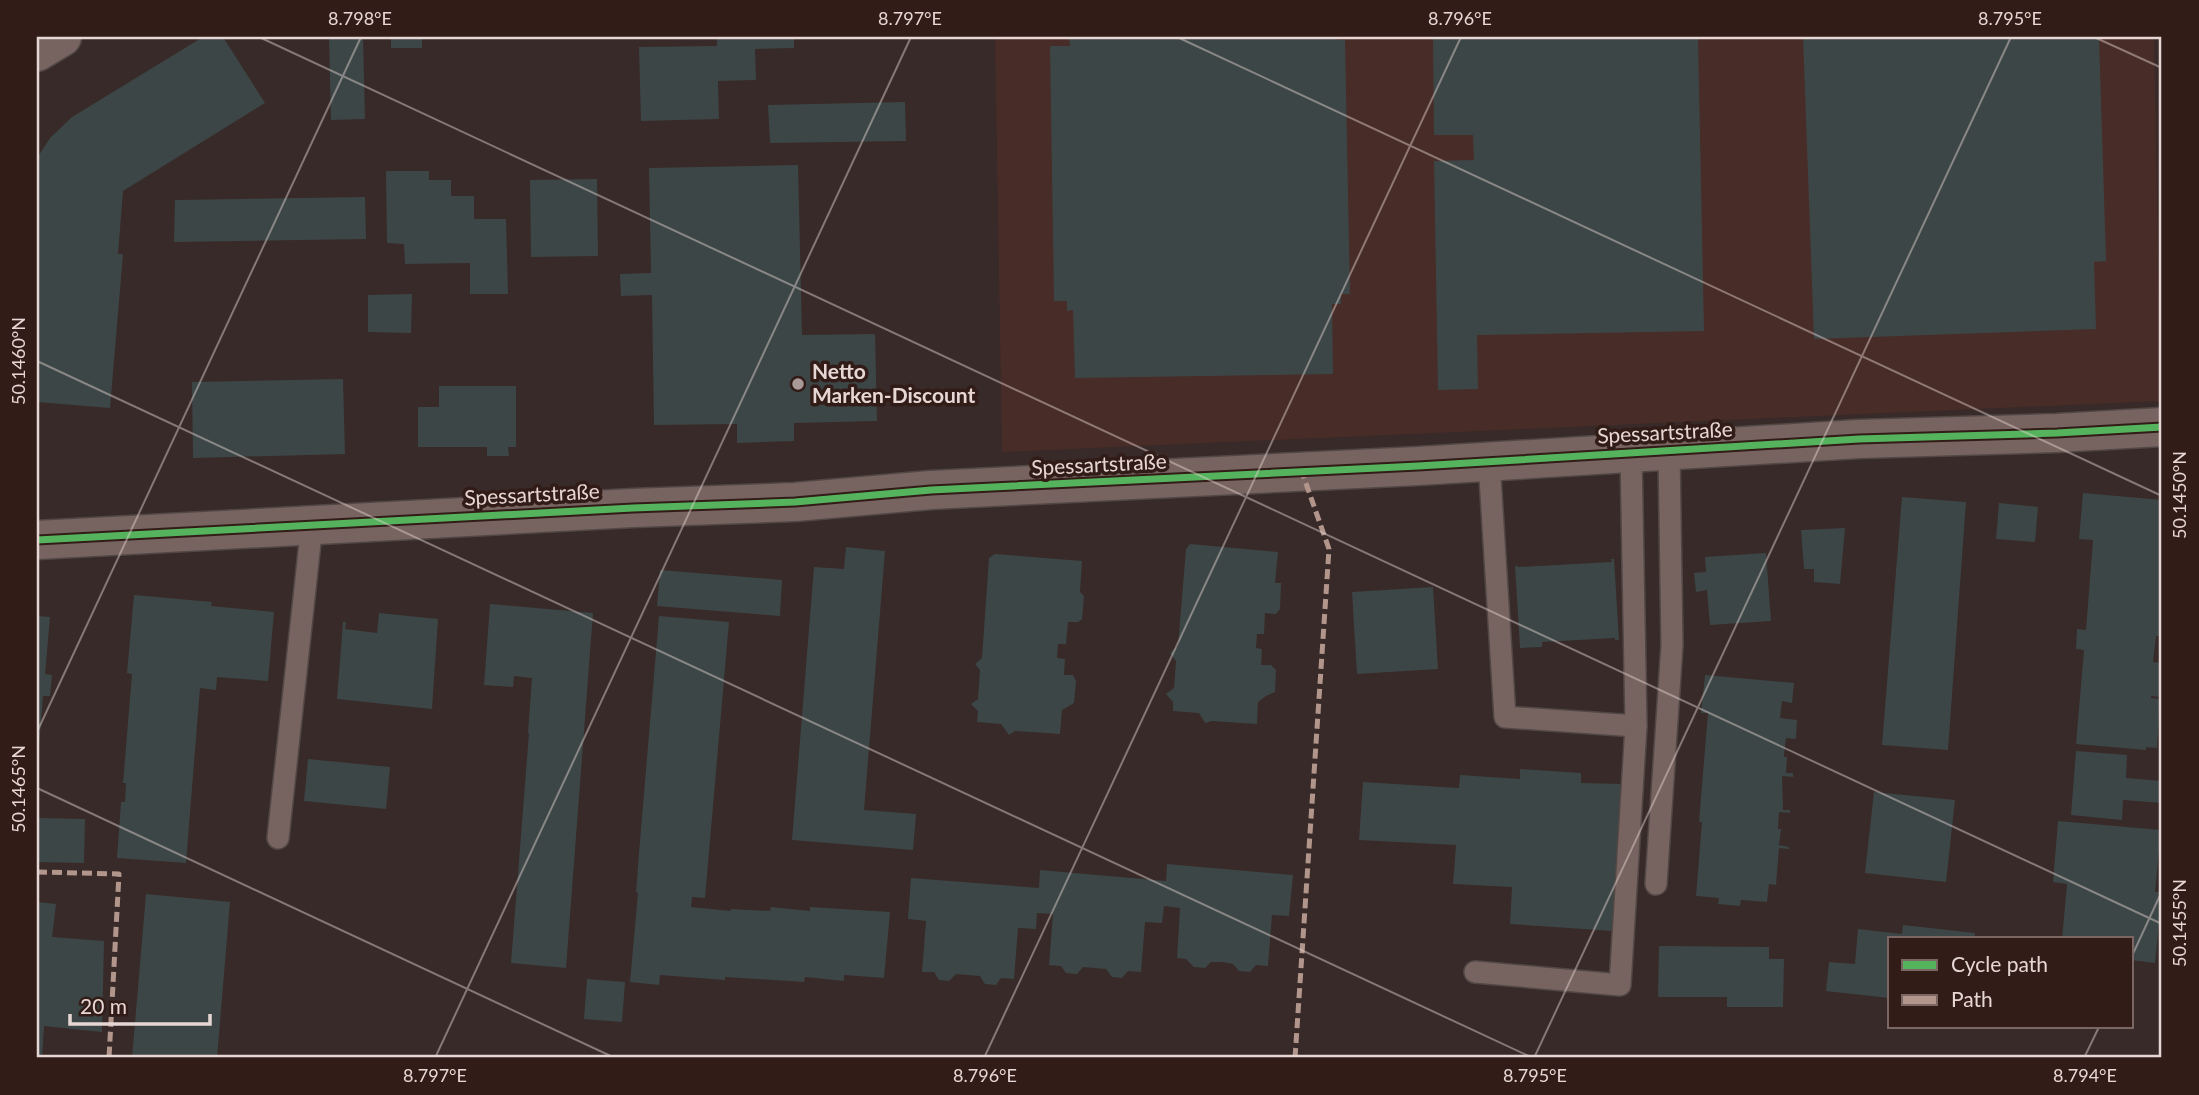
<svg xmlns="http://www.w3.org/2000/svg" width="2199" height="1095" font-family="Lato,sans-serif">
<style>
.built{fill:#482c27}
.building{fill:#3d4646}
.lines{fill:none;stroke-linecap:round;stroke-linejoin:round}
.lane-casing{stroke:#514745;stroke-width:24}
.street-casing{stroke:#514745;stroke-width:41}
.lane{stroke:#77635f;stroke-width:21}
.street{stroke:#77635f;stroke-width:38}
.quiet{stroke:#b2968c;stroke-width:5;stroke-dasharray:10 5;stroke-linecap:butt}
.cycleway-casing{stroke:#321c18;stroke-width:11}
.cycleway{stroke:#56b35d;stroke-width:7}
.ticks{fill:none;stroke:#e7d7d4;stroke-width:2;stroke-opacity:0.45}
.poi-dot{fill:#a99a98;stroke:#321c18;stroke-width:2.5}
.labels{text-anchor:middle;stroke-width:7;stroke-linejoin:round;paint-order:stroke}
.poi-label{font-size:21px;font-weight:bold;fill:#e7d7d4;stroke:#321c18;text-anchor:start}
.street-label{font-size:21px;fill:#e7d7d4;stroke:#321c18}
.neatline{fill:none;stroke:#e7d7d4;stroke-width:2.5}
.ticks-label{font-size:18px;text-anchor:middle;fill:#e7d7d4}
</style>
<rect width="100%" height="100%" fill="#372a28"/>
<path class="built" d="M 995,37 L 2154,37 L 2161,401 L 1002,452 Z"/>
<g class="building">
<path d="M 203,37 L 223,37 L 265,103 L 123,191 L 118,254 L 123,254 L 110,408 L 37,402 L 37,158 L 50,138 L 72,117 Z"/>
<path d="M 329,37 L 363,37 L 365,119 L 331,120 Z"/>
<rect x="391" y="37" width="31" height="11"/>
<path d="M 717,37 L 794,37 L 794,48 L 755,49 L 756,80 L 718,81 L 719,119 L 641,121 L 639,47 L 717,46 Z"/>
<path d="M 1069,37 L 1337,37 L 1337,40 L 1345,40 L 1350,294 L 1341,294 L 1341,304 L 1332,304 L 1333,374 L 1075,378 L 1073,310 L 1067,311 L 1067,301 L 1054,301 L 1050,46 L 1070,46 Z"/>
<path d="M 1433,37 L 1698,37 L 1704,331 L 1477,335 L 1478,389 L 1438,390 L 1434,161 L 1474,160 L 1473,135 L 1434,135 Z"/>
<path d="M 1803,37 L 2099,37 L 2106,261 L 2094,262 L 2096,329 L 1814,339 Z"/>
<path d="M 905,102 L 906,141 L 770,143 L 768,105 Z"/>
<path d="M 798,165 L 802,335 L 875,334 L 877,421 L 794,423 L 794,441 L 737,443 L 737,424 L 654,425 L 652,295 L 621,296 L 620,274 L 651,273 L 649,168 Z"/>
<path d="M 386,171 L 429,171 L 429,180 L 451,180 L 451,196 L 474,196 L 474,219 L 506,219 L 508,294 L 470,294 L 470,263 L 405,264 L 404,244 L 387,243 Z"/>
<path d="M 597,179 L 598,256 L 531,257 L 530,180 Z"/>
<path d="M 365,197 L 366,239 L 174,242 L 175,200 Z"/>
<path d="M 412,294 L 411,333 L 368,332 L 368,295 Z"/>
<path d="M 343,379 L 345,454 L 193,458 L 192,382 Z"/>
<path d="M 439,386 L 516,386 L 516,447 L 508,447 L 509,456 L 487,456 L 487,447 L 418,447 L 418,407 L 439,407 Z"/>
<path d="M 2083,493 L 2162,500 L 2162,553 L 2160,582 L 2162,582 L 2162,636 L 2156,636 L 2153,662 L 2162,663 L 2162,685 L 2161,697 L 2151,696 L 2151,698 L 2160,699 L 2157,748 L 2146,747 L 2146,750 L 2076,744 L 2084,650 L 2076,649 L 2077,629 L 2086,630 L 2093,540 L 2079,539 Z"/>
<path d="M 1902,497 L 1966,502 L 1948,750 L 1882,745 Z"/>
<path d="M 1999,503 L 2038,507 L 2035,542 L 1996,539 Z"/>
<path d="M 1845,528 L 1840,584 L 1814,582 L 1814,569 L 1804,569 L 1801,530 Z"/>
<path d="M 1190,544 L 1278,552 L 1275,583 L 1281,583 L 1280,609 L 1276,614 L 1265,613 L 1264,634 L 1257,634 L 1256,648 L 1262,649 L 1261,665 L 1271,665 L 1276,670 L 1275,692 L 1266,696 L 1258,702 L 1257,724 L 1212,721 L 1205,723 L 1199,713 L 1173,711 L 1173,702 L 1166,694 L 1174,688 L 1176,661 L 1170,653 L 1178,646 L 1186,549 Z"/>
<path d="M 846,547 L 885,551 L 864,810 L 916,814 L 913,850 L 792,840 L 814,567 L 844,569 Z"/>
<path d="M 1766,553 L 1771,621 L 1710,625 L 1707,590 L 1696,592 L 1694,573 L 1706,572 L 1705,557 Z"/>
<path d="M 995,554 L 1082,561 L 1080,592 L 1084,596 L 1082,619 L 1078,622 L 1068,622 L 1066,644 L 1058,644 L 1057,658 L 1065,659 L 1064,675 L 1073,675 L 1076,681 L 1074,703 L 1062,710 L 1060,734 L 1015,731 L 1009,735 L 1001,724 L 977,722 L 978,711 L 971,704 L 978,699 L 980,670 L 975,664 L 982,658 L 989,558 Z"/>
<path d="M 1611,559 L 1614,559 L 1619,640 L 1615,640 L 1615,638 L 1542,642 L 1542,647 L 1520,648 L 1515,566 L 1518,566 L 1518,567 L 1612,562 Z"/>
<path d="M 660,570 L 782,580 L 780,616 L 657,606 Z"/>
<path d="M 1433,587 L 1438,669 L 1357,674 L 1352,592 Z"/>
<path d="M 134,595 L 212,602 L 211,606 L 274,612 L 268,681 L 217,677 L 216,690 L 200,688 L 186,863 L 117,858 L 121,802 L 125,802 L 126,783 L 123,783 L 132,674 L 127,673 Z"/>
<path d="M 490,604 L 593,613 L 566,968 L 511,963 L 529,733 L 528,733 L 532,678 L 514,676 L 513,687 L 484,685 Z"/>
<path d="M 379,613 L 438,619 L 432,709 L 337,699 L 343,622 L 346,622 L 345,629 L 377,633 Z"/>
<path d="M 37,616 L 50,617 L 45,674 L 52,675 L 50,696 L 43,696 L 39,747 L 37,747 Z"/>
<path d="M 659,616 L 729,622 L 705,898 L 692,897 L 691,907 L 731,911 L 731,909 L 770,911 L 771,907 L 810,911 L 810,907 L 890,912 L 884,978 L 844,975 L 844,981 L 805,977 L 804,982 L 725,977 L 725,980 L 660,975 L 659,985 L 630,982 L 638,893 L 636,892 L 639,853 Z"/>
<path d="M 1705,675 L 1794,683 L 1792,703 L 1782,701 L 1780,718 L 1797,720 L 1796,739 L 1786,738 L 1784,755 L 1784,757 L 1787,757 L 1786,773 L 1793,773 L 1793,777 L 1782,776 L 1783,810 L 1790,810 L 1790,813 L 1779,812 L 1778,829 L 1781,829 L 1779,845 L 1789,847 L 1789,849 L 1779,848 L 1776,885 L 1769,884 L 1767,902 L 1741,900 L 1740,906 L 1718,904 L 1719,898 L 1696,896 L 1702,822 L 1699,822 L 1708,713 L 1701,713 Z"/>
<path d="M 2076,751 L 2127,755 L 2126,778 L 2162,781 L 2162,803 L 2123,800 L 2122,820 L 2071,815 Z"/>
<path d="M 308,759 L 390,767 L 386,809 L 304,801 Z"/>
<path d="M 1520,769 L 1581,773 L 1581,783 L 1622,784 L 1613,931 L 1510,924 L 1512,887 L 1453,884 L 1456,845 L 1359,840 L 1363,782 L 1459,788 L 1460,775 L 1520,779 Z"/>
<path d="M 1874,792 L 1955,800 L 1946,882 L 1865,873 Z"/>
<path d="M 37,818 L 85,819 L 84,863 L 37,862 Z"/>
<path d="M 2058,821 L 2161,830 L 2155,892 L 2162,892 L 2155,963 L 2131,960 L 2131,939 L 2062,939 L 2067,884 L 2053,882 Z"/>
<path d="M 1167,864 L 1293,875 L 1289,916 L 1272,915 L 1268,966 L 1256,965 L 1250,972 L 1239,971 L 1233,964 L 1223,962 L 1211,962 L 1205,968 L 1194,967 L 1186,959 L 1177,958 L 1180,908 L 1164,906 L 1162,923 L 1145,922 L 1141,972 L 1128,971 L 1122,978 L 1112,977 L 1106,969 L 1083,967 L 1077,974 L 1066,973 L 1061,966 L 1049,965 L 1053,914 L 1037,913 L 1036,929 L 1018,928 L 1014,979 L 1001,978 L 996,985 L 985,984 L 980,976 L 956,974 L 949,981 L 939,980 L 934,972 L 922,972 L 926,921 L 908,919 L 911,878 L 1039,888 L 1040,870 L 1166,881 Z"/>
<path d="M 146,894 L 230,902 L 217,1058 L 132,1058 Z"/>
<path d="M 37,902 L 56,904 L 52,937 L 104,941 L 102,1032 L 44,1026 L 42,1058 L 37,1058 Z"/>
<path d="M 1903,925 L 1975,933 L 1974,939 L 1889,939 L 1889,998 L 1826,991 L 1829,962 L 1855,964 L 1858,929 L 1902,934 Z"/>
<path d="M 1659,946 L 1769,947 L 1769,959 L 1784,959 L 1783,1007 L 1727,1007 L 1727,997 L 1658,997 Z"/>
<path d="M 587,979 L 625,982 L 622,1022 L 584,1019 Z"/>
</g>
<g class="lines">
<defs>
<g id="lane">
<path d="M 1489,461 L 1505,717 L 1636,726 L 1631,453"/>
<path d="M 278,838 L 312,524"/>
<path d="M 1656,884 L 1672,645 L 1669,451"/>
<path d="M 1475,972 L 1620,985 L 1636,726"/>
</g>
<g id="street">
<path d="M 37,52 L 62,37"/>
<path d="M 37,540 L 633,508 L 795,502 L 931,490 L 1418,466 L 1859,439 L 2057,433 L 2162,427"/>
</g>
</defs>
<use href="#lane" class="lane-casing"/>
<use href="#street" class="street-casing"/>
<use href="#lane" class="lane"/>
<use href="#street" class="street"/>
<g class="quiet">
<path d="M 37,872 L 119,874 L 109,1058"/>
<path d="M 1295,1058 L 1329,549 L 1302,472"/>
</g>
<defs>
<path id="cycleway" d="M 37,540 L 633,508 L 795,502 L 931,490 L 1418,466 L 1859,439 L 2057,433 L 2162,427"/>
</defs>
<use href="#cycleway" class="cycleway-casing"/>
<use href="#cycleway" class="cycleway"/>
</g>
<path class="ticks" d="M 259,37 L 2162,924M 1177,37 L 2162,496M 2094,37 L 2162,68M 37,361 L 1533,1058M 37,732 L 361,37M 37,788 L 615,1058M 2131,958 L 2162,891M 435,1058 L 911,37M 984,1058 L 1461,37M 1534,1058 L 2011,37M 2084,1058 L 2099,1027"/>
<circle class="poi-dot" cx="798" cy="384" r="7"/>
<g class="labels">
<g class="poi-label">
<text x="812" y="379">Netto<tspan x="812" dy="24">Marken-Discount</tspan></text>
</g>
<g class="street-label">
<text transform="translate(1665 433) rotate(-3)" y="7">Spessartstraße</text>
<text transform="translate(1099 465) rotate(-3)" y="7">Spessartstraße</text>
<text transform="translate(532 495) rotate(-3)" y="7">Spessartstraße</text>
</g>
</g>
<rect width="2199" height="1095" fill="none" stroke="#321c18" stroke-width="77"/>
<rect x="1888" y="937" width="245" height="91" fill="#321c18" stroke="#7a6763" stroke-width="2"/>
<rect x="1902" y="960" width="35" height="10" fill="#56b35d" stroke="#7a6763" stroke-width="2"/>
<text x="1951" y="972" font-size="21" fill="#e7d7d4">Cycle path</text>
<rect x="1902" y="995" width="35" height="10" fill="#b2968c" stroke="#7a6763" stroke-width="2"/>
<text x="1951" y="1007" font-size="21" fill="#e7d7d4">Path</text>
<path d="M70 1014v10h140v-10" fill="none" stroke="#e7d7d4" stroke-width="3.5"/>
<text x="80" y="1014" font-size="21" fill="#e7d7d4" stroke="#321c18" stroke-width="5" paint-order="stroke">20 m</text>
<rect x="38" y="38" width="2122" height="1018" class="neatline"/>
<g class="ticks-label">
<text x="360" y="25">8.798°E</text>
<text x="910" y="25">8.797°E</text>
<text x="1460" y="25">8.796°E</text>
<text x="2010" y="25">8.795°E</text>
<text transform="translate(19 361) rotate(-90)" y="6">50.1460°N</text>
<text transform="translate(2180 495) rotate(-90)" y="6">50.1450°N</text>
<text transform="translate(19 789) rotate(-90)" y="6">50.1465°N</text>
<text transform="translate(2180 923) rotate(-90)" y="6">50.1455°N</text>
<text x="435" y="1082">8.797°E</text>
<text x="985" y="1082">8.796°E</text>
<text x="1535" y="1082">8.795°E</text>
<text x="2085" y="1082">8.794°E</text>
</g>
</svg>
